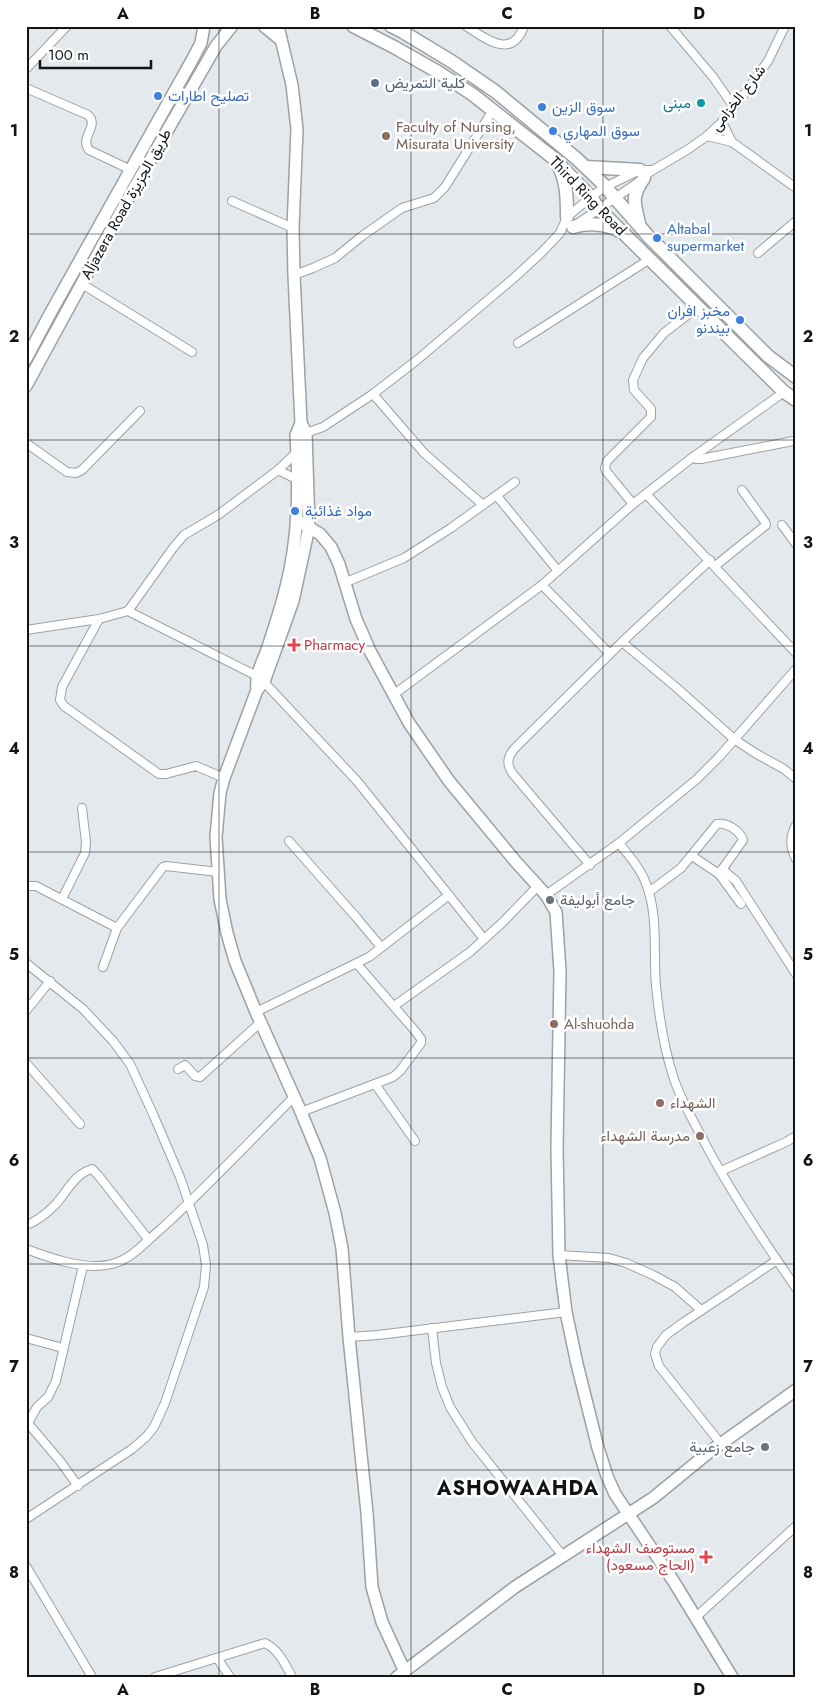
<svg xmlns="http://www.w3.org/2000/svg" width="822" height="1703" font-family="Jost,Vazirmatn,sans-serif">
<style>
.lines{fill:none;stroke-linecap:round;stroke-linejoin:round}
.street-casing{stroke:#9ca1a6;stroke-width:10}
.secondary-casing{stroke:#9ca1a6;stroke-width:14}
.primary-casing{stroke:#9ca1a6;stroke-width:15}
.street{stroke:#fff;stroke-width:8}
.secondary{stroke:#fff;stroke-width:11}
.primary{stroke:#fff;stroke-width:12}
.grid{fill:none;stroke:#111315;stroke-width:1;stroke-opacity:0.55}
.service-dot{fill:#5c6f8a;stroke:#fff;stroke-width:2}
.shop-dot{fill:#3f7fe0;stroke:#fff;stroke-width:2}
.culture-dot{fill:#0f9aa8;stroke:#fff;stroke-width:2}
.education-dot{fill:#8d6e63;stroke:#fff;stroke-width:2}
.health-dot{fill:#e0444e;stroke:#fff;stroke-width:2}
.worship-dot{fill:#6b7280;stroke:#fff;stroke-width:2}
.labels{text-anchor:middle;stroke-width:5;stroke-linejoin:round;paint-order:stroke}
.service-label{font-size:15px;fill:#4e5e75;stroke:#fff;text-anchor:start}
.shop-label{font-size:15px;fill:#366cbe;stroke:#fff;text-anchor:start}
.street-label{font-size:15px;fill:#111315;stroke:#fff}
.culture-label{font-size:15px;fill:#0d838f;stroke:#fff;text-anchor:end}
.education-label{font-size:15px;fill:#785e54;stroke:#fff;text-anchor:start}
.health-label{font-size:15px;fill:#be3a42;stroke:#fff;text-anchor:start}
.worship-label{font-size:15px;fill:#5b616d;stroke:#fff;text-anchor:start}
.district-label{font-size:20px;font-weight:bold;letter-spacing:1px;fill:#111315;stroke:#fff}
.neatline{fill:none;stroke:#111315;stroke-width:2}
.grid-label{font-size:16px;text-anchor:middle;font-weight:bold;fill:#111315}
</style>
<rect width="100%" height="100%" fill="#e4e9ee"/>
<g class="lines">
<defs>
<g id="street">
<path d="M 466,26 C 486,39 512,60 524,26"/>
<path d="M 670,26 L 713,77 L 734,107"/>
<path d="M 26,69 L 67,26"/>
<path d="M 26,88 L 88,115 C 100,126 79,137 89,150 L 131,170"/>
<path d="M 722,122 L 732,142"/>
<path d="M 707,136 L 732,142 L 796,188"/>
<path d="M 648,173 L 687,150 L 707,136 L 722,122 L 748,89 L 768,61 L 785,26"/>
<path d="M 232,201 L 293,228"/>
<path d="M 577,224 L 640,181"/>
<path d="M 758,253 L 796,221"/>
<path d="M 294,275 L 313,268 L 335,258 L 362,236 L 402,208 L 434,198 L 445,187 L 493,110"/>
<path d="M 82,284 L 192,352"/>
<path d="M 518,343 L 650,259"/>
<path d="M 373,394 L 424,453 L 483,505"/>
<path d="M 303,434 L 323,427 L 373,394 L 417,360 L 515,277 L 542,252 L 560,233 L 567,217 L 591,197 L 605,187 L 640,170 L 650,170"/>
<path d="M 26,443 L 67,472 L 76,473 L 82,470 L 140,411"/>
<path d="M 693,457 L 696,459 L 701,459 L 793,441"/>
<path d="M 278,470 L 298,480"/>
<path d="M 646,494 L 796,653"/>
<path d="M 497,496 L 558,571"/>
<path d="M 633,504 L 606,471 L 605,468 L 607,461 L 651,417 L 651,409 L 634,390 L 633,380 L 643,358 L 664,333 L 698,307"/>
<path d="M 782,525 L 796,544"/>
<path d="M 715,566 L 766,525 L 765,522 L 742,490"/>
<path d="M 344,583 L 404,558 L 451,528 L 515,482"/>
<path d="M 542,585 L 610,654"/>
<path d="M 128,611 L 257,676 L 264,682 L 357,781 L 484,939"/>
<path d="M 99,619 L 62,687 L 60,700 L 64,706 L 159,774 L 166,774 L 196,766 L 224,778"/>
<path d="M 26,630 L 99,619 L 128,611 L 173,548 L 184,535 L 218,515 L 278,470 L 297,452"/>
<path d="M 622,642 L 677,688 L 734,739 L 755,753 L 784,769 L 796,779"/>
<path d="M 393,695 L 542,585 L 633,504 L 693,457 L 784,392"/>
<path d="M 796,825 C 790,836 790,848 796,859"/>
<path d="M 289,841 L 356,917 L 381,947"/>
<path d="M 619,843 C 628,855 640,867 645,881 C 659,914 653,951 656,986 C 659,1016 664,1049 674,1079 C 680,1097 689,1113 698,1130 C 726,1185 761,1237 796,1288"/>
<path d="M 692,856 L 719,874 L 741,904"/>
<path d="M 590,865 L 513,774 C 505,763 508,755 517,746 L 622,642 L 710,560"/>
<path d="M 722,869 L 736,881 L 796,974"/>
<path d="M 26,886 L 36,886 L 117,928 L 163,867 L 166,866 L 218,872"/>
<path d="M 649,892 L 681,868 L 717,824 C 727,822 740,831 743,840 L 719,874"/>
<path d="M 546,895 L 619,843 L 697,779 L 719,757 L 796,669"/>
<path d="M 62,899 L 85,853 L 86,842 L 82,808"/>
<path d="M 26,963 L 83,1009 L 113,1041 L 130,1064 L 153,1114 L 180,1177 L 203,1245 L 206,1265 L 204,1287 L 165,1403 L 154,1427 L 146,1437 L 132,1449 L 26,1519"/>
<path d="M 103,967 L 117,928"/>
<path d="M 394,1006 L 470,952 L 503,922 L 537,887"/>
<path d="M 26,1011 L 50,981"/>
<path d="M 256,1012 L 369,957 L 449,895"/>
<path d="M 26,1063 L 80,1124"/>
<path d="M 178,1069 L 185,1065 L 195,1076 L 200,1077 L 261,1022"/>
<path d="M 375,1084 L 415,1141"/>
<path d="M 301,1112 L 393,1077 L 400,1071 L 421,1043 L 421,1039 L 416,1032 L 357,964"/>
<path d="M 721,1171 L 786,1142 L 796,1136"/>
<path d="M 26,1225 C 36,1222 48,1212 55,1205 C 67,1192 74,1174 92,1169 L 98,1175 L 148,1239"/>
<path d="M 26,1249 C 50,1258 86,1271 112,1264 C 132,1259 145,1242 161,1229 C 207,1187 250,1141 294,1097"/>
<path d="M 559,1255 L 609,1258 L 626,1263 L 653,1275 L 675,1287 L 701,1310"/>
<path d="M 432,1328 L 436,1363 L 442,1387 L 450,1407 L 472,1442 L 563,1556"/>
<path d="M 349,1337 L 378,1335 L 566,1312"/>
<path d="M 26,1338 L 63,1348"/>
<path d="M 26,1421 L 60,1461 L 78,1486"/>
<path d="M 28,1423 L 37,1407 L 48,1397 L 56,1381 L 83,1266"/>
<path d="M 721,1444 L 659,1366 L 655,1354 L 657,1347 L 666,1335 L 684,1322 L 777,1260"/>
<path d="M 26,1566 L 92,1677"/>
<path d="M 696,1617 L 796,1526"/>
<path d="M 217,1658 L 230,1677"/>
<path d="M 155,1677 L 265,1643 C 279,1650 285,1664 292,1677"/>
</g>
<g id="secondary">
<path d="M 264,26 L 281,40"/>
<path d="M 26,359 L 51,312 L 191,62 L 201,43 L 204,26"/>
<path d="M 26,386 L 129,197 L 216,46 L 232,26"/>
<path d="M 301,423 L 296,435 C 299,486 299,537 286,587 C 281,608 274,629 267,650 C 262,663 255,675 257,690 L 224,778 L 220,793 L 216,837 L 220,899 L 227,933 L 235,961 L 256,1012 L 301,1112 L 320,1158 L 335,1213 L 342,1248 L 349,1337 L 367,1513 L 372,1587 L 382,1622 L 405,1672"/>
<path d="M 298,521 L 320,534 L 331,547 L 339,564 L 356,619 L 370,651 L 409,723 L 449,781 L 516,862 L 546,895 L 556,912 L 560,971 L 557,1149 L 559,1255 L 566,1312 L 577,1364 L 598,1448 L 607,1476 L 615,1494 L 674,1582 L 732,1677"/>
<path d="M 257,690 L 264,682 L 293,601 L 309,527 L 306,433 L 301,423 L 294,275 L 293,228 L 297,129 L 292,85 L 278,26"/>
<path d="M 397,1677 L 515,1587 L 653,1498 L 708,1453 L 796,1390"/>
</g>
<g id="primary">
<path d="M 353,26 L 394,47 L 438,72 L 472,94 L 552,157 L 591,197 L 599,209 L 784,392 L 796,400"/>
<path d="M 391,26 L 403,32 L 451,61 L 496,92 L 577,159 L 602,183 L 649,237 L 768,356 L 796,377"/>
<path d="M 559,167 C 567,183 567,200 567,217"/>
<path d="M 586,167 L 640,170"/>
<path d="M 639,223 C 634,203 631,196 644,178"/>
<path d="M 573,227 C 587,223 605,223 619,231"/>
</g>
</defs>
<use href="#street" class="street-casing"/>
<use href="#secondary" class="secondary-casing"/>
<use href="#primary" class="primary-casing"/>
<use href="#street" class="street"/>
<use href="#secondary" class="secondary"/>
<use href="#primary" class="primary"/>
</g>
<path class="grid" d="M 219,26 L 219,1677M 411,26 L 411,1677M 603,26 L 603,1677M 26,234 L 796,234M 26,440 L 796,440M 26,646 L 796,646M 26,852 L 796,852M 26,1058 L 796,1058M 26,1264 L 796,1264M 26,1470 L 796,1470"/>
<circle class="service-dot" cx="375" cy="83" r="5"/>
<g class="shop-dot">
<circle cx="158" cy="96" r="5"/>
<circle cx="542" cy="107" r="5"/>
<circle cx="553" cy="131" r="5"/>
<circle cx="657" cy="238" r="5"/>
<circle cx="740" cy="320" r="5"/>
<circle cx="295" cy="511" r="5"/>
</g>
<circle class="culture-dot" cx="701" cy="103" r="5"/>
<g class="education-dot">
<circle cx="386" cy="136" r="5"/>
<circle cx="554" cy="1024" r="5"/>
<circle cx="660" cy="1103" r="5"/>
<circle cx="700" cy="1136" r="5"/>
</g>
<g class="health-dot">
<path d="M291.5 637.5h5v5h5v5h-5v5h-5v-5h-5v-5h5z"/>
<path d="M703.5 1549.5h5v5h5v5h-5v5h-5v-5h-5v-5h5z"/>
</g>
<g class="worship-dot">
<circle cx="550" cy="900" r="5"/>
<circle cx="765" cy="1447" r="5"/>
</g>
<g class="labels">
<g class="service-label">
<text x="385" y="88">كلية التمريض</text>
</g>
<g class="shop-label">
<text x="168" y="101">تصليح اطارات</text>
<text x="552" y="112">سوق الزين</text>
<text x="563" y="136">سوق المهاري</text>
<text x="667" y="234">Altabal<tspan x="667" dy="17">supermarket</tspan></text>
<text x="730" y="316" text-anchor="end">مخبز افران<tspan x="730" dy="17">بيندنو</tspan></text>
<text x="305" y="516">مواد غذائية</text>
</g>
<g class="street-label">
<text transform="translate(738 98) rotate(-52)" y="5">شارع الخزامى</text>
<text transform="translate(588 196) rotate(46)" y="5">Third Ring Road</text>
<text transform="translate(126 204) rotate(-61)" y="5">Aljazera Road طريق الجزيزة</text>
</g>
<g class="culture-label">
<text x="691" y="108">مبنى</text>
</g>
<g class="education-label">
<text x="396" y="132">Faculty of Nursing,<tspan x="396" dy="17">Misurata University</tspan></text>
<text x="564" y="1029">Al-shuohda</text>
<text x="670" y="1108">الشهداء</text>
<text x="690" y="1141" text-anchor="end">مدرسة الشهداء</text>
</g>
<g class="health-label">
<text x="304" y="650">Pharmacy</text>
<text x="695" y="1553" text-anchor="end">مستوصف الشهداء<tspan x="695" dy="17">(الحاج مسعود)</tspan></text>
</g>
<g class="worship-label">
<text x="560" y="905">جامع أبوليفة</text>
<text x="755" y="1452" text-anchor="end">جامع زعبية</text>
</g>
<g class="district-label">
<text x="518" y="1495">ASHOWAAHDA</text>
</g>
</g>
<rect width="822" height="1703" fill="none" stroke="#ffffff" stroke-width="55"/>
<path d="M40 60v8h111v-8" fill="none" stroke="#111315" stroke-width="2.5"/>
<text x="48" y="60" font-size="15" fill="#111315" stroke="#ffffff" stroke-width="4" paint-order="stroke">100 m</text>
<rect x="28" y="28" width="766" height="1648" class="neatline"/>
<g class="grid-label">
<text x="123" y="19">A</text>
<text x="315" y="19">B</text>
<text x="507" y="19">C</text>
<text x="699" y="19">D</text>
<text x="14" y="136">1</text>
<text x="808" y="136">1</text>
<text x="14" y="342">2</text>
<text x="808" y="342">2</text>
<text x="14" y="548">3</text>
<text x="808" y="548">3</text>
<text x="14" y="754">4</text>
<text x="808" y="754">4</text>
<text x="14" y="960">5</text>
<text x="808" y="960">5</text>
<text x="14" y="1166">6</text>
<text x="808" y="1166">6</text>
<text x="14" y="1372">7</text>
<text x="808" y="1372">7</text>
<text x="14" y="1578">8</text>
<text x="808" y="1578">8</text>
<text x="123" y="1695">A</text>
<text x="315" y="1695">B</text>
<text x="507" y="1695">C</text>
<text x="699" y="1695">D</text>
</g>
</svg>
